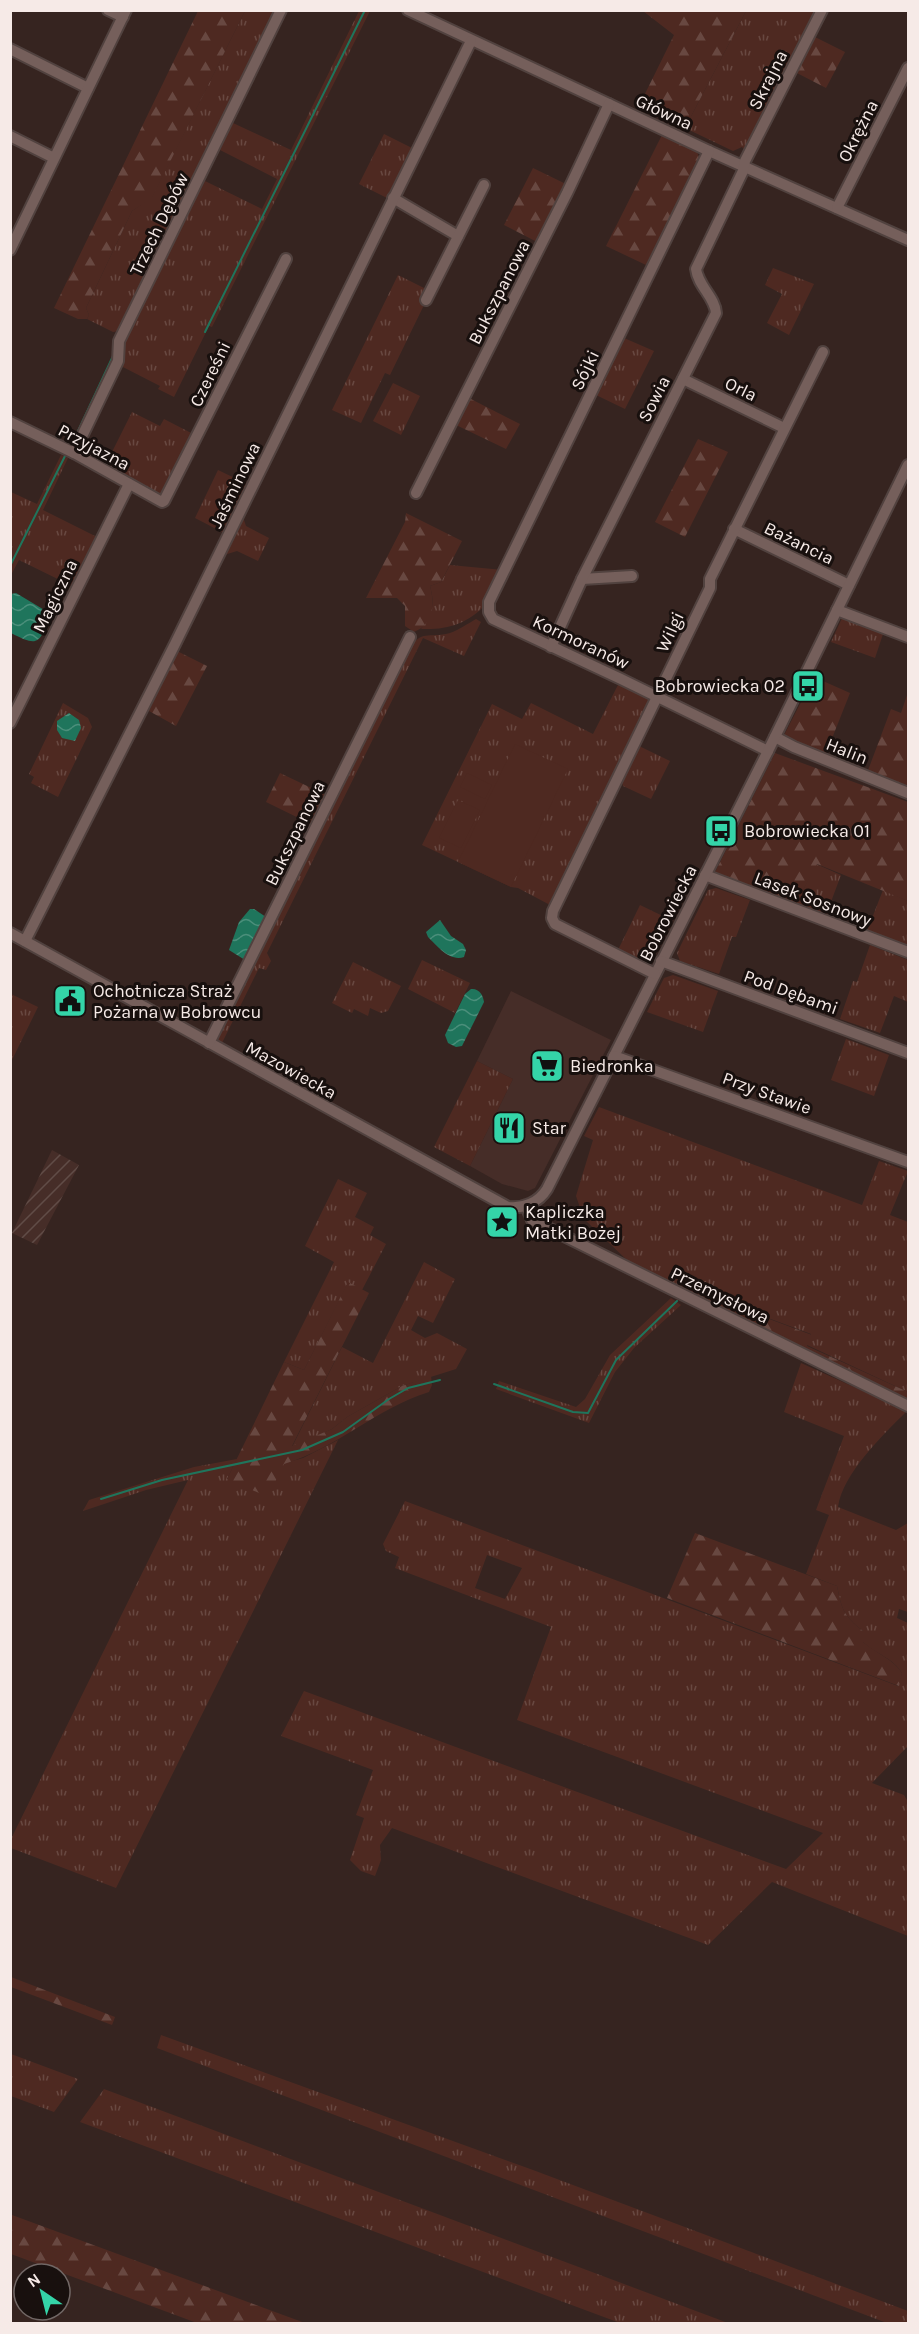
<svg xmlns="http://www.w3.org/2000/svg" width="919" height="2334" font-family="Karla,sans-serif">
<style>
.built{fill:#462d28}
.industrial{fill:url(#industrial-furrows)}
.grass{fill:url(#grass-tufts);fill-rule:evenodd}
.forest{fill:url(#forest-firs)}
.pitch{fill:#4e2921}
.water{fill:url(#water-waves)}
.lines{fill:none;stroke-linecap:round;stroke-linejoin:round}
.stream{stroke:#1f755c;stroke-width:2}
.minor-casing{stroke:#51423f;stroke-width:14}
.minor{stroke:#755f5b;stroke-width:10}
.labels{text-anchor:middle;stroke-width:6;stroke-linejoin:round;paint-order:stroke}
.street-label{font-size:18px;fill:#f6eae7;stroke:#18100e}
.poi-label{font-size:18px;fill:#f6eae7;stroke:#18100e;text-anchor:start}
</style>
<defs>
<pattern id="industrial-furrows" width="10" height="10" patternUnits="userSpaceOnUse" patternTransform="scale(1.5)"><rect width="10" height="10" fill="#462d28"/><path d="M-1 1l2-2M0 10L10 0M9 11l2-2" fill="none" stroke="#614c47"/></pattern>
<pattern id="grass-tufts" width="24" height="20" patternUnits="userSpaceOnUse" patternTransform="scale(1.5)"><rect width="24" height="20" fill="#4e2921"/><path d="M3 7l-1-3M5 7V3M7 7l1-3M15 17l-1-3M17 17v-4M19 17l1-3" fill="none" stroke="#684841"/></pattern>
<pattern id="forest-firs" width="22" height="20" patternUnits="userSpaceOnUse" patternTransform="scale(1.5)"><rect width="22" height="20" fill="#4e2921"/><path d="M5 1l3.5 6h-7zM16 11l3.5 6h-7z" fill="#684841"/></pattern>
<pattern id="water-waves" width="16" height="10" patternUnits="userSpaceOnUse" patternTransform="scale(1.5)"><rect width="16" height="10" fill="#1f755c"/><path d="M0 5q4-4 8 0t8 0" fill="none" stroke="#4b8f7b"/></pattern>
</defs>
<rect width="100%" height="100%" fill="#362420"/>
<path class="built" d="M 511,991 L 611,1040 L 535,1188 L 528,1191 L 502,1184 L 470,1166 L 513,1079 L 477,1061 Z"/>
<path class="industrial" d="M 52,1150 L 79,1165 L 37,1245 L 12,1233 Z"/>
<g class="grass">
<path d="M 245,11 L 277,11 L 119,331 L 113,332 L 87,319 L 89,315 L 86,308 L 132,211 L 152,197 Z"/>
<path d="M 359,11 L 370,11 L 212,327 L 209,326 L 174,397 L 158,389 L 160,386 L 119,365 L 122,342 L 205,181 L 262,209 L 277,179 L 220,150 L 233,123 L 291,150 Z"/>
<path d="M 746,11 L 816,11 L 744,149 L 742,147 L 733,151 L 685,128 Z"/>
<path d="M 384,134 L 412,148 L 387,198 L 359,184 Z"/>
<path d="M 773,268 L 814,284 L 789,335 L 767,323 L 782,294 L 765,285 Z"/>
<path d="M 398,275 L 426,289 L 420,302 L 424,305 L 390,375 L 385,373 L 361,423 L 332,410 Z"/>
<path d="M 624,338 L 654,351 L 625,409 L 596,395 Z"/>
<path d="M 393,383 L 420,396 L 401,435 L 373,421 Z"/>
<path d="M 132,412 L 160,426 L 164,419 L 195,435 L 162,495 L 105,466 Z"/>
<path d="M 61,455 L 68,458 L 43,510 L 99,538 L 74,587 L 19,560 L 11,575 L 11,492 L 37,504 Z"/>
<path d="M 218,470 L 247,484 L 224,533 L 195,518 Z"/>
<path d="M 243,517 L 246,526 L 269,538 L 258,561 L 237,551 L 224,555 Z"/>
<path d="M 450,565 L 503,570 C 498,580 493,595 486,604 C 468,624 447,630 421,629 C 433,614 435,604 430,586 L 441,582 Z"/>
<path d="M 842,618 L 883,634 L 875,658 L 831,642 Z"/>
<path d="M 476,619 L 481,622 L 464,656 L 423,638 L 267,953 L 271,961 L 266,970 L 259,968 L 222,1043 L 217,1040 L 408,651 C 422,628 428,639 450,633 C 459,630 467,624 476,619 Z"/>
<path d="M 619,683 L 654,700 L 552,906 L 518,888 L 511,887 L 422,845 L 492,704 L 522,719 L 531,703 L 593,734 Z"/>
<path d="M 63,703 L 88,718 L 92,727 L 58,797 L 31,783 L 34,777 L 29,774 Z"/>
<path d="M 639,746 L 670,761 L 651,799 L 623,786 L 622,782 Z"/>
<path d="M 816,864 L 841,875 L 826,915 L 792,902 L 802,892 Z"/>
<path d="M 716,888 L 750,900 L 736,937 L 732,937 L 719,974 L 680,961 L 677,953 L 708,890 Z"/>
<path d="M 883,890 L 908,901 L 908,946 L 867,931 Z"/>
<path d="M 640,905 L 671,920 L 650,962 L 646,962 L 618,950 Z"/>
<path d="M 870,945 L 908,960 L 908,1002 L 894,996 L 880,1033 L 840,1019 L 853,981 L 857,982 Z"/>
<path d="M 422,960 L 470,983 L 455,1013 L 408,989 Z"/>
<path d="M 353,962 L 401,986 L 388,1011 L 381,1013 L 370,1008 L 368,1016 L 354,1009 L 352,1013 L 332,1003 Z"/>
<path d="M 673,975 L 718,991 L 703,1032 L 647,1012 L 664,978 Z"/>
<path d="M 11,994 L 38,1007 L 11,1062 Z"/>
<path d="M 846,1039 L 889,1055 L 874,1096 L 831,1080 Z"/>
<path d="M 477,1061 L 513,1079 L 470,1166 L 434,1147 Z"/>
<path d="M 599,1107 L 862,1205 L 879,1161 L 908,1171 L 890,1215 L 908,1222 L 908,1392 L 807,1345 L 811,1334 L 671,1282 L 629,1262 L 584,1219 L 576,1196 L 593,1140 L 584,1136 Z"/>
<path d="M 338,1179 L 367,1193 L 355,1217 L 374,1227 L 370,1235 L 386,1244 L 362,1290 L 348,1283 L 304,1370 L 284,1362 L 334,1262 L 305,1246 Z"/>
<path d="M 424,1262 L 455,1279 L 433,1323 L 418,1316 L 411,1330 L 425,1338 L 437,1333 L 467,1349 L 456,1369 L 402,1386 L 347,1417 L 332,1429 L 292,1447 L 342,1347 L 373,1363 Z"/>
<path d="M 671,1298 L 681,1305 L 634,1348 L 615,1372 L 589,1423 L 496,1389 L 499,1381 L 576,1407 L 585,1399 L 610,1355 Z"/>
<path d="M 801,1363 L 907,1411 C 883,1435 843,1473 838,1507 L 896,1530 L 908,1523 L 908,1612 L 899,1609 L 897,1618 L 908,1623 L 908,1746 L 872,1783 L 904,1795 L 908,1802 L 908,1936 L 772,1882 L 708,1945 L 392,1828 L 380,1845 L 381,1860 L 375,1876 L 361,1871 L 350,1860 L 364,1818 L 356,1815 L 373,1770 L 281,1736 L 304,1691 L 786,1869 L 823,1833 L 517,1720 L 551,1627 L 395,1568 L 399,1557 L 386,1551 L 383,1544 L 405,1501 L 898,1686 L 902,1673 C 892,1657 877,1655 863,1642 L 863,1631 C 843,1615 842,1610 837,1586 L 806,1574 L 829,1515 L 816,1510 L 844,1436 L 784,1412 ZM 487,1555 L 522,1568 L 505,1599 L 475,1588 Z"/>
<path d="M 338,1440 L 116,1888 L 11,1848 L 10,1841 L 188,1480 L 146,1490 L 83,1511 L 89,1500 L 194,1467 L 237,1459 L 227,1479 L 303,1458 Z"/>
<path d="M 161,2035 L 533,2170 L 908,2311 L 908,2323 L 887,2323 L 157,2048 Z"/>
<path d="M 10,2054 L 11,2054 L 78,2079 L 54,2112 L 11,2096 Z"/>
<path d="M 104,2089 L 728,2323 L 620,2323 L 80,2122 Z"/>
</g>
<g class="forest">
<path d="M 198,11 L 245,11 L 152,198 L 132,211 L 86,308 L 89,315 L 87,319 L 78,319 L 54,308 Z"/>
<path d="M 643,11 L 746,11 L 685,128 L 639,106 L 674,35 Z"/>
<path d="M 813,36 L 845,52 L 826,88 L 795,72 Z"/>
<path d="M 662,135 L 697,151 L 699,158 L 646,265 L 606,246 Z"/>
<path d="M 533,168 L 568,185 L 539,243 L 504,225 Z"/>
<path d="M 467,397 L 520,424 L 506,449 L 454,424 Z"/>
<path d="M 698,439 L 728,452 L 685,537 L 655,522 Z"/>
<path d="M 406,513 L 462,541 L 441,582 L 430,586 C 435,605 434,624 414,632 L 405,626 L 405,606 L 397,598 L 366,598 L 405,522 Z"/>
<path d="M 177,651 L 207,666 L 176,726 L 149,711 Z"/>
<path d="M 814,677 L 850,693 L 825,756 L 794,744 L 784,735 Z"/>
<path d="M 908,692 L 908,788 L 867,773 L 891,709 L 901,713 Z"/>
<path d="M 775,753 L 908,802 L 908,901 L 817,864 L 802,892 L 792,902 L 715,872 Z"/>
<path d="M 280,773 L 328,796 L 313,825 L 266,802 Z"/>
<path d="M 348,1282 L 369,1293 L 292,1446 L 332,1429 L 347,1417 L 402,1386 L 431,1376 L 432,1385 L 429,1392 C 377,1408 337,1448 284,1464 L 268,1497 L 227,1479 L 284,1362 L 304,1370 Z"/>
<path d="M 671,1282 L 812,1335 L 807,1346 L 908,1392 L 908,1402 L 669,1286 Z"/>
<path d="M 695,1533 L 837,1586 C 842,1610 843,1615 863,1631 L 863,1642 C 877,1654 892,1658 902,1673 L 899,1686 L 667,1598 Z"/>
<path d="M 11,1977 L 115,2017 L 112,2025 L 11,1987 Z"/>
<path d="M 12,2215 L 305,2323 L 197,2323 L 11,2254 Z"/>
</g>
<g class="pitch">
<path d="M 515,744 L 568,769 L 511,887 L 458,862 Z"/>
<path d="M 467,773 L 492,785 L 485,799 L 460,787 Z"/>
<path d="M 458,800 L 480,810 L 461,848 L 439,838 Z"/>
</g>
<g class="water">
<path d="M 16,593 L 51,614 C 39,643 40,648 11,633 L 11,594 Z"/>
<path d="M 69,713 L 79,720 L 81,728 L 75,741 L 62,738 L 57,730 L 57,721 Z"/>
<path d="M 250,909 L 254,909 L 266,917 L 245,960 L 229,950 L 239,922 Z"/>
<path d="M 440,920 L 451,936 L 463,944 L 466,950 L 464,957 C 450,962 437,946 428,937 L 426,932 Z"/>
<path d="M 471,989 C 479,988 483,995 484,1002 L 462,1046 L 456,1047 L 448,1043 L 445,1035 L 465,994 Z"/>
</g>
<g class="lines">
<g class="stream">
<path d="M 205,332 L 365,10"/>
<path d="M 71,446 L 113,356"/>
<path d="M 10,566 L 66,454"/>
<path d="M 494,1384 L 573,1412 L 588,1413 L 616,1360 L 677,1301"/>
<path d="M 101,1499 L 162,1480 L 302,1450 L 343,1432 L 389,1399 L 408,1388 L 440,1380"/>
</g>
<defs>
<g id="minor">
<path d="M 108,10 L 123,17"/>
<path d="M 408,10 L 709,151 L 908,240"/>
<path d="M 10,49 L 88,88"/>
<path d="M 10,136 L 54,158"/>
<path d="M 709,151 L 489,602 L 489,612 L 493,619 L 621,679 L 768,751"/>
<path d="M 393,198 L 458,236"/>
<path d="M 837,208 L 908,68"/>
<path d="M 10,250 L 126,10"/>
<path d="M 426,300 L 484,185"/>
<path d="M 683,379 L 784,428"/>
<path d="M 10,422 L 74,453 L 162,502 L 164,501 L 286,259"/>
<path d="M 74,453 L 118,361 L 119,341 L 281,10"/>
<path d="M 416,493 L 567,193 L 609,104"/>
<path d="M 734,529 L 849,585"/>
<path d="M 582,579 L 632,576"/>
<path d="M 837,610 L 908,637"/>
<path d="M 551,647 L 582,579 L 716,313 C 715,297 698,286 696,269 L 743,171 L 745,161 L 822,10"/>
<path d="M 10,723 L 129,484"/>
<path d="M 775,737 L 794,747 L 908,793"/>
<path d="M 705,875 L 908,952"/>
<path d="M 10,933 L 508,1207 C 524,1209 539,1202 547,1189 L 768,751 L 908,465"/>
<path d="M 25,941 L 175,644 L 471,41"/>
<path d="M 661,961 L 908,1053"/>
<path d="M 655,974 L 555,924 L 552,918 L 553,911 L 710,588 L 710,579 L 823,352"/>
<path d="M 209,1043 L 410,637"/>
<path d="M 614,1056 L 908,1162"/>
<path d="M 526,1206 L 532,1220 L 546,1227 L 908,1406"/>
</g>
</defs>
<use href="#minor" class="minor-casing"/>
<use href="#minor" class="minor"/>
</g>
<defs>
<symbol id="bus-square" viewBox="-11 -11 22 22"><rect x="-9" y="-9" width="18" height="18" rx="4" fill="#34d4a8" stroke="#18100e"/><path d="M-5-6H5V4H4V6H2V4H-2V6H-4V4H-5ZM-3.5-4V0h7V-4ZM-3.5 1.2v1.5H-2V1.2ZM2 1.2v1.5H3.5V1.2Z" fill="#111"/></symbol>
<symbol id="civic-square" viewBox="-11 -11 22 22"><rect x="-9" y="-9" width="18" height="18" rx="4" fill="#34d4a8" stroke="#18100e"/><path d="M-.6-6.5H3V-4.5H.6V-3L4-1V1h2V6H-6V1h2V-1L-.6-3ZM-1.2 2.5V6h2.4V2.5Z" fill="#111"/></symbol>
<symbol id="supermarket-square" viewBox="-11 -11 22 22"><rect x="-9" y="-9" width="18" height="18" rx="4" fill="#34d4a8" stroke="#18100e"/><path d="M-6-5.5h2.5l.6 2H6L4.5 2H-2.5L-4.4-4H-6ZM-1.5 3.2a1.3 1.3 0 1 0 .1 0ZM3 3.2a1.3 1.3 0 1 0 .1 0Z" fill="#111"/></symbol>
<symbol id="restaurant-square" viewBox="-11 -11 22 22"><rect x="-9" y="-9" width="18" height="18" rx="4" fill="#34d4a8" stroke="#18100e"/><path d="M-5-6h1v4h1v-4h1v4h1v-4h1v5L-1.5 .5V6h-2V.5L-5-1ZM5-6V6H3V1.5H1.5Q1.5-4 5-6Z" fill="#111"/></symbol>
<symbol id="sight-square" viewBox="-11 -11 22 22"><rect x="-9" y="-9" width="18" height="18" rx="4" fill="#34d4a8" stroke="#18100e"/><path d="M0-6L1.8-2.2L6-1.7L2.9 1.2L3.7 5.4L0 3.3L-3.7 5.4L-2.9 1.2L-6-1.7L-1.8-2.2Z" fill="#111"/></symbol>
</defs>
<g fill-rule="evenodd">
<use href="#bus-square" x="789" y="667" width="38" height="38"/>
<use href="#bus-square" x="702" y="812" width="38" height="38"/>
<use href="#civic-square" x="51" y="982" width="38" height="38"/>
<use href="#supermarket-square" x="528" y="1047" width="38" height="38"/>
<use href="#restaurant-square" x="490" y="1109" width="38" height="38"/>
<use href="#sight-square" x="483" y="1203" width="38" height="38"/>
</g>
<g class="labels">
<g class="street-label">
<text transform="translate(768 80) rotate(-63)" y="6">Skrajna</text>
<text transform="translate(664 112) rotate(25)" y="6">Główna</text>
<text transform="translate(858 131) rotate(-63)" y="6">Okrężna</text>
<text transform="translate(159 224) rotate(-64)" y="6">Trzech Dębów</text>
<text transform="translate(499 292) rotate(-63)" y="6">Bukszpanowa</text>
<text transform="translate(585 370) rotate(-64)" y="6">Sójki</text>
<text transform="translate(210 374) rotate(-64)" y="6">Czereśni</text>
<text transform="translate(741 389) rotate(26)" y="6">Orla</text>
<text transform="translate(654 399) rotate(-63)" y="6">Sowia</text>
<text transform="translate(94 447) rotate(28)" y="6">Przyjazna</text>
<text transform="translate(235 485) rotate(-64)" y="6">Jaśminowa</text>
<text transform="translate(799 543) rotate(26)" y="6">Bażancia</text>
<text transform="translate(55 596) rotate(-64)" y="6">Magiczna</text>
<text transform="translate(670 632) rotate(-65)" y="6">Wilgi</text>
<text transform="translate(581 642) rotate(25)" y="6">Kormoranów</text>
<text transform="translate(847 751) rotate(22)" y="6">Halin</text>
<text transform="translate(295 833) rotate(-64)" y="6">Bukszpanowa</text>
<text transform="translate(813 899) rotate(21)" y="6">Lasek Sosnowy</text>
<text transform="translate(668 913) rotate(-63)" y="6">Bobrowiecka</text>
<text transform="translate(791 992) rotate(20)" y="6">Pod Dębami</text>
<text transform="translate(291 1070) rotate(29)" y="6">Mazowiecka</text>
<text transform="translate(767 1093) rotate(20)" y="6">Przy Stawie</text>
<text transform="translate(720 1295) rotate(26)" y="6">Przemysłowa</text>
</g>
<g class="poi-label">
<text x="785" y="692" text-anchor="end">Bobrowiecka 02</text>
<text x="744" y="837">Bobrowiecka 01</text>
<text x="93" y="997">Ochotnicza Straż<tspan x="93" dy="21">Pożarna w Bobrowcu</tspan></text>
<text x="570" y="1072">Biedronka</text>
<text x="532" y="1134">Star</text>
<text x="525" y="1218">Kapliczka<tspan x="525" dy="21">Matki Bożej</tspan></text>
</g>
</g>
<rect width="919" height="2334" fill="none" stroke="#f6eae7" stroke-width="24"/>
<g transform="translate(42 2292) rotate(325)"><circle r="28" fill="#18100e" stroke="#716765" stroke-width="1.5"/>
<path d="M0-4.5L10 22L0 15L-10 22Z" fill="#34d4a8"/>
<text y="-9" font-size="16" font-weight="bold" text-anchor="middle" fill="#f6eae7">N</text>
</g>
</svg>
